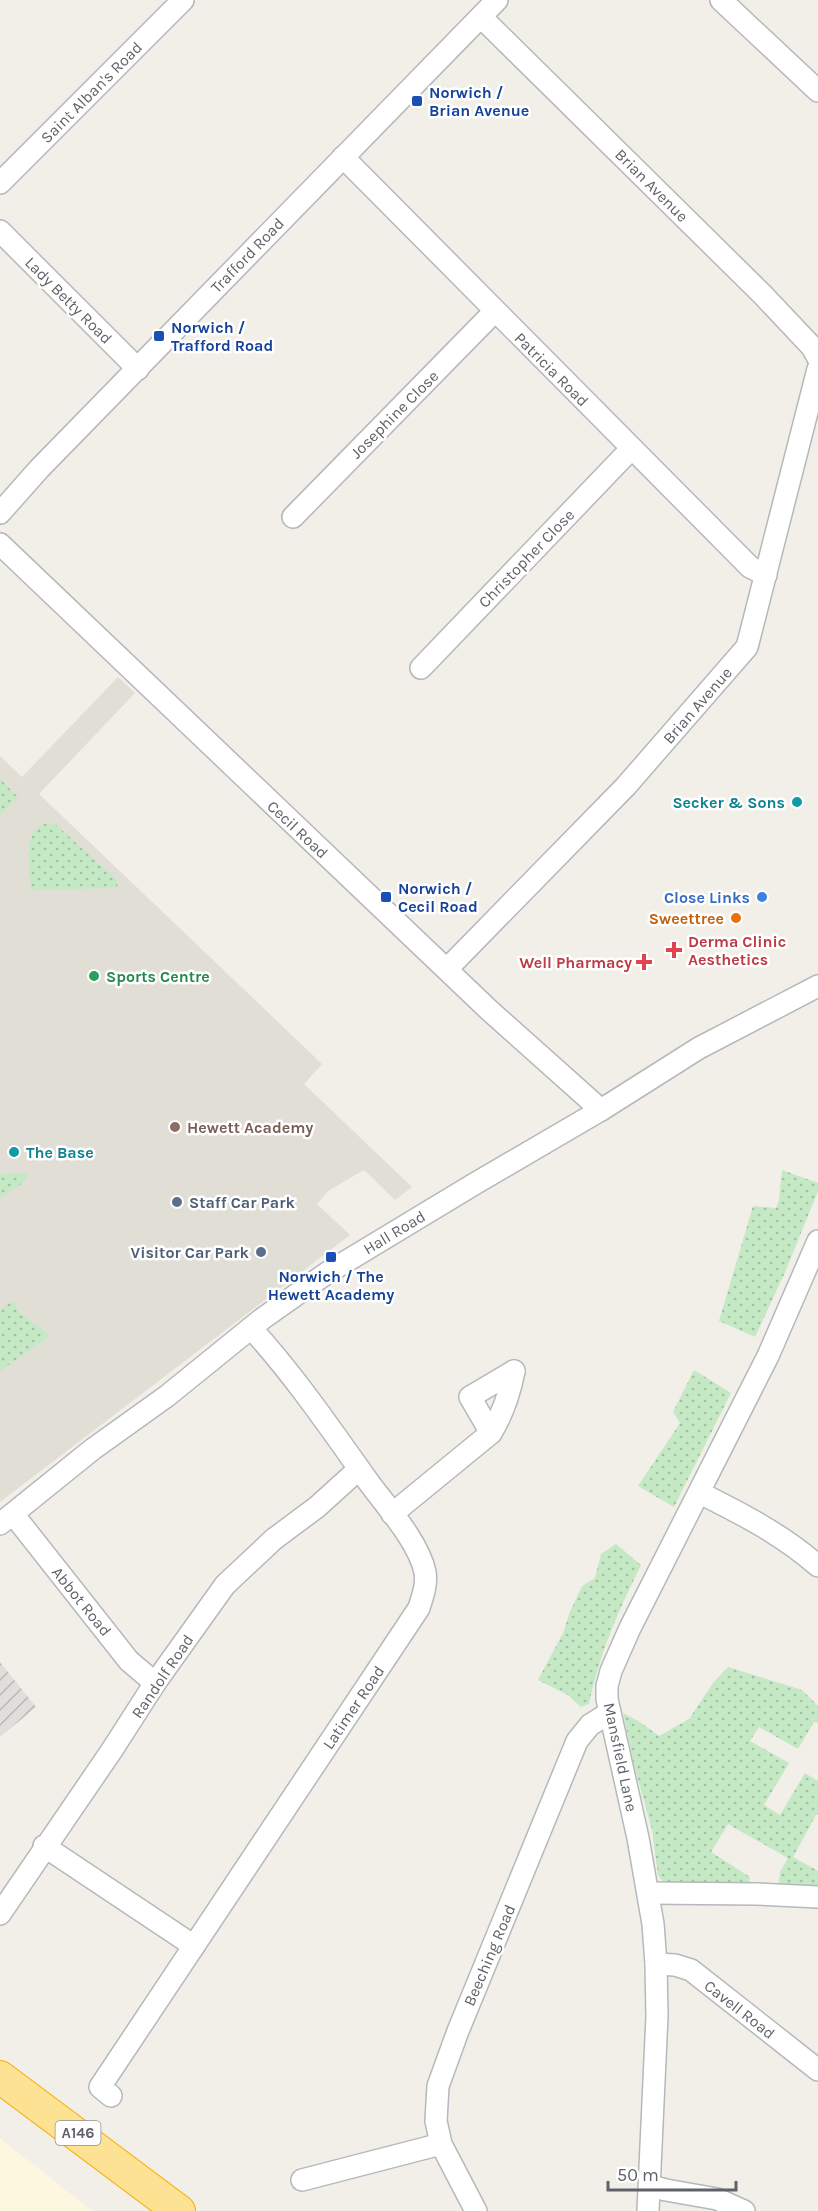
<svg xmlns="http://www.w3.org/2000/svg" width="818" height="2211" font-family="Karla,sans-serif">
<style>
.commercial{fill:#fef7e0}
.industrial{fill:url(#industrial-furrows)}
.education{fill:#e1ded6}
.grass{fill:url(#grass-dots)}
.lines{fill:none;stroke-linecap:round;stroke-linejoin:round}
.minor-casing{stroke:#b5b8bc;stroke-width:24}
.highway-casing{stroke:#f9ab00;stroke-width:34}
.minor{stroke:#fff;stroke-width:21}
.highway{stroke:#fde293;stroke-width:32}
.transit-dot{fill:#1a4fb4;stroke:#fff;stroke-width:2}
.culture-dot{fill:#0f9aa8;stroke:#fff;stroke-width:2}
.shop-dot{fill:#3f7fe0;stroke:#fff;stroke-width:2}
.food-dot{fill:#e8710a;stroke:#fff;stroke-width:2}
.health-dot{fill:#e0444e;stroke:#fff;stroke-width:2}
.leisure-dot{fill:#2e9e5b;stroke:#fff;stroke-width:2}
.education-dot{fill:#8d6e63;stroke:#fff;stroke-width:2}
.service-dot{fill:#5c6f8a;stroke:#fff;stroke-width:2}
.labels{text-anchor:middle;stroke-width:5;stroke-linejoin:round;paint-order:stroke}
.shield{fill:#fff;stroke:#8f9295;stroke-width:1.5}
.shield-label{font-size:15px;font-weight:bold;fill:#5f6368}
.street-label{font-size:16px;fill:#5f6368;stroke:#fff}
.transit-label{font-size:16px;font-weight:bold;fill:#164399;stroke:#fff;text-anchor:start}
.culture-label{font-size:16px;font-weight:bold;fill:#0d838f;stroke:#fff;text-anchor:end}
.shop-label{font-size:16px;font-weight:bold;fill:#366cbe;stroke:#fff;text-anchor:end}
.food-label{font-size:16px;font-weight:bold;fill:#c56008;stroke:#fff;text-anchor:end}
.health-label{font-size:16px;font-weight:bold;fill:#be3a42;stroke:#fff;text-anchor:start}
.leisure-label{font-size:16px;font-weight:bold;fill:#27864d;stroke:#fff;text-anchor:start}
.education-label{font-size:16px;font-weight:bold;fill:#785e54;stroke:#fff;text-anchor:start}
.service-label{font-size:16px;font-weight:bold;fill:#4e5e75;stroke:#fff;text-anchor:start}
</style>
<defs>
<pattern id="industrial-furrows" width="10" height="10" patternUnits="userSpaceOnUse" patternTransform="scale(1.5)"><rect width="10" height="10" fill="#e0deda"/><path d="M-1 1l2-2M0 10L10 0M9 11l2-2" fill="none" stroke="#b9b8b5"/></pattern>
<pattern id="grass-dots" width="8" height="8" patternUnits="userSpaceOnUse" patternTransform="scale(1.5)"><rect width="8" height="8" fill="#c5e8c5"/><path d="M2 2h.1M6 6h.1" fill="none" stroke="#a3c0a4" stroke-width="1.8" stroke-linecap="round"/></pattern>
</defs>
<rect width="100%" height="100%" fill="#f1efe8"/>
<path class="commercial" d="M 0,2138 L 92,2211 L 0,2211 Z"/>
<path class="industrial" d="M 0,1662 L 36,1707 L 0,1737 Z"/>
<path class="education" d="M 118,677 L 135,693 L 39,794 L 322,1064 L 304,1084 L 412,1187 L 395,1200 L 364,1170 L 328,1191 L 317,1204 L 350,1235 L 0,1502 L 0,756 L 22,777 Z"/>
<g class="grass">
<path d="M 0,779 L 18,797 L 0,815 Z"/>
<path d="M 54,823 L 116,879 L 118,888 L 31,890 C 30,868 22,837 42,824 Z"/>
<path d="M 782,1170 L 818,1183 L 818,1191 L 786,1270 L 755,1337 L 719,1321 L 753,1206 L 776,1208 L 779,1200 Z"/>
<path d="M 0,1174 L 29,1174 L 23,1183 L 0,1198 Z"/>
<path d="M 12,1301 L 21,1314 L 50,1336 L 0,1371 L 0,1310 Z"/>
<path d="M 694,1370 L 731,1393 L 674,1507 L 638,1486 L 680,1423 L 673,1412 Z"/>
<path d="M 616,1544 L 641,1565 C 618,1612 600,1652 589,1704 L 581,1707 L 568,1695 L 538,1680 L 564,1631 L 569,1614 L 582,1586 L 595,1578 L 601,1554 Z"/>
<path d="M 728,1667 L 802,1690 L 818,1706 L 818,1723 L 814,1722 L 798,1749 L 759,1727 L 750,1741 L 789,1763 L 764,1805 L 780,1815 L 805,1773 L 818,1781 L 818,1815 L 816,1815 L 793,1857 L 818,1871 L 818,1887 L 779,1884 L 780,1872 L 788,1858 L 728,1824 L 711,1852 L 750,1877 L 749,1885 L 673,1883 L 663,1881 L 658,1876 L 652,1830 L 634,1765 L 623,1713 L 640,1722 L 659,1736 L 689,1719 L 713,1683 Z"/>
</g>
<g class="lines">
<defs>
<g id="minor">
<path d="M 721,0 L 818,91"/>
<path d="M 481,17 L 762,294 L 812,347 L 818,358"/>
<path d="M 343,157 L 750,567 L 766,575"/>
<path d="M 0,183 L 183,0"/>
<path d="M 0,231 L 138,369"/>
<path d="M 0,513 L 39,469 L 497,0"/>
<path d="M 293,517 L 495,311"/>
<path d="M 0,544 L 489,1010 L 601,1110"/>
<path d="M 421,668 L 631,449"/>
<path d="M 447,969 L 626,786 L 747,647 L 818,369"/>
<path d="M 491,1433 L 470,1397 L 514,1371"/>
<path d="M 700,1493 C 742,1514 783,1535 818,1566"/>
<path d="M 13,1514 L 129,1661 L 155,1683"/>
<path d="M 392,1514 L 491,1433 C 502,1415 510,1392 514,1371"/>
<path d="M 0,1524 L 93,1449 L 167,1396 L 262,1319 L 327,1273 L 476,1183 L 601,1110 L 699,1048 L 818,986"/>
<path d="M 44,1846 L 194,1946"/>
<path d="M 648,1893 L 757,1894 L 818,1897"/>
<path d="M 0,1914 L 112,1750 L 155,1683 L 225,1585 L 274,1539 L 317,1507 L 359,1469"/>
<path d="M 656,1964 L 675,1965 L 691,1970 L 818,2070"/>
<path d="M 111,2096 L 100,2087 L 419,1608 C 423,1595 427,1585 425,1572 C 419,1543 388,1508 370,1484 C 332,1431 295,1376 251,1328"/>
<path d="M 302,2180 L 441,2144"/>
<path d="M 650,2186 L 666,2190 L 717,2199 L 744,2211"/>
<path d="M 476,2211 L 441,2144 L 436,2121 L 438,2086 L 458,2031 L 577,1741 L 590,1725 L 609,1713"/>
<path d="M 648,2211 L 657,2016 L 656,1964 L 653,1924 L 638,1838 L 607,1699 L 607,1686 L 611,1671 L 630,1628 L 768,1356 L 818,1241"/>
</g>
<path id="highway" d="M 0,2077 L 179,2211"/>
</defs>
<use href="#minor" class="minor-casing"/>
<use href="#highway" class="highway-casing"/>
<use href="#minor" class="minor"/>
<use href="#highway" class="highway"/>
</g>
<g class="transit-dot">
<rect x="411" y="95" width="12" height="12" rx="3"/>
<rect x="153" y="330" width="12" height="12" rx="3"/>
<rect x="380" y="891" width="12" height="12" rx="3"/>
<rect x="325" y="1251" width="12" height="12" rx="3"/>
</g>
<g class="culture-dot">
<circle cx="797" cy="802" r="6"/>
<circle cx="14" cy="1152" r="6"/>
</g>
<circle class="shop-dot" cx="762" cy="897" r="6"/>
<circle class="food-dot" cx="736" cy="918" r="6"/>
<g class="health-dot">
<path d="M671 941h6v6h6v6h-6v6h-6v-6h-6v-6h6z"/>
<path d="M641 953h6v6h6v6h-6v6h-6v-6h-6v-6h6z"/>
</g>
<circle class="leisure-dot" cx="94" cy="976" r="6"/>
<circle class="education-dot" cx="175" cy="1127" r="6"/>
<g class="service-dot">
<circle cx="177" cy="1202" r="6"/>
<circle cx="261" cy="1252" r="6"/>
</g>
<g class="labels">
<rect class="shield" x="55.5" y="2121" width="45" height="24" rx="4.5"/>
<g class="shield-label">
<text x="78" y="2138">A146</text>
</g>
<g class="street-label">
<text transform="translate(91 92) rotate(-45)" y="6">Saint Alban's Road</text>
<text transform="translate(652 185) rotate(45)" y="6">Brian Avenue</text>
<text transform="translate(247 255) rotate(-46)" y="6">Trafford Road</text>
<text transform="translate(69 300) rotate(45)" y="6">Lady Betty Road</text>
<text transform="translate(552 369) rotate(45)" y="6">Patricia Road</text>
<text transform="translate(394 414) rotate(-45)" y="6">Josephine Close</text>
<text transform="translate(526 558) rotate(-46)" y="6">Christopher Close</text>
<text transform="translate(697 705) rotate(-49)" y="6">Brian Avenue</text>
<text transform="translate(298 829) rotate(43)" y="6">Cecil Road</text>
<text transform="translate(394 1232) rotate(-31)" y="6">Hall Road</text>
<text transform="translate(82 1601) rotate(51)" y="6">Abbot Road</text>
<text transform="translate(162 1676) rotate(-56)" y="6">Randolf Road</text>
<text transform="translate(353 1707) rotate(-56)" y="6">Latimer Road</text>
<text transform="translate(621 1757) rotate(78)" y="6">Mansfield Lane</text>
<text transform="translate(489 1955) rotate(-67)" y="6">Beeching Road</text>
<text transform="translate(740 2009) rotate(38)" y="6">Cavell Road</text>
</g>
<g class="transit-label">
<text x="429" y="98">Norwich /<tspan x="429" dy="18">Brian Avenue</tspan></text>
<text x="171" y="333">Norwich /<tspan x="171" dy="18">Trafford Road</tspan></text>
<text x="398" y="894">Norwich /<tspan x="398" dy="18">Cecil Road</tspan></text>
<text x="331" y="1282" text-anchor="middle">Norwich / The<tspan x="331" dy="18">Hewett Academy</tspan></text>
</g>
<g class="culture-label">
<text x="785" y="808">Secker &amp; Sons</text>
<text x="26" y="1158" text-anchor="start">The Base</text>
</g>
<g class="shop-label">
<text x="750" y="903">Close Links</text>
</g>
<g class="food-label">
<text x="724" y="924">Sweettree</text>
</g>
<g class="health-label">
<text x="688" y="947">Derma Clinic<tspan x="688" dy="18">Aesthetics</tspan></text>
<text x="632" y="968" text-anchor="end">Well Pharmacy</text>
</g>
<g class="leisure-label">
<text x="106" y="982">Sports Centre</text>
</g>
<g class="education-label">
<text x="187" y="1133">Hewett Academy</text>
</g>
<g class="service-label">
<text x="189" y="1208">Staff Car Park</text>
<text x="249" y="1258" text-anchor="end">Visitor Car Park</text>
</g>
</g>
<path d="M608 2181v9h128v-9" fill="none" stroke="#5f6368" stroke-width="3"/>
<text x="617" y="2181" font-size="18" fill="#5f6368" stroke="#ffffff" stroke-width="4.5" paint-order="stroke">50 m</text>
</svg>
